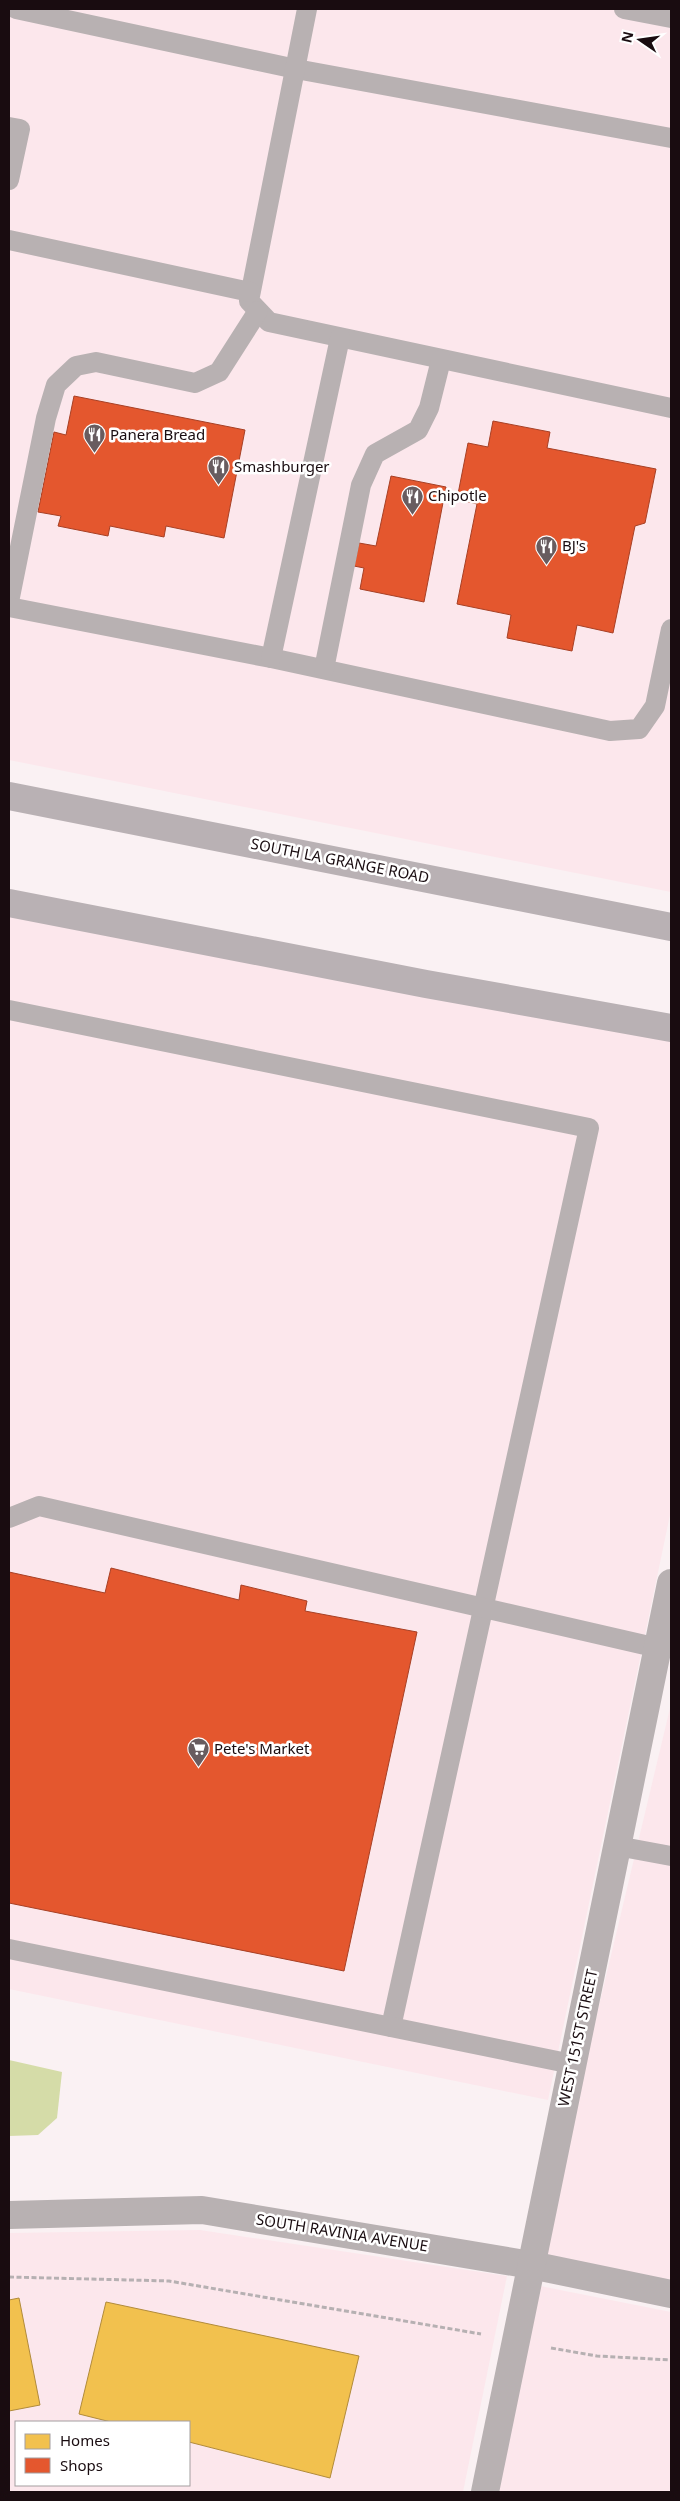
<svg xmlns="http://www.w3.org/2000/svg" width="680" height="2501" font-family="'Noto Sans',sans-serif">
<style>
.built{fill:#fce7ec;fill-rule:evenodd}
.forest{fill:#d5dca8}
.homes{fill:#f2c14e;stroke:#b18b3b}
.shops{fill:#e4572e;stroke:#a74025}
.lines{fill:none;stroke-linecap:round;stroke-linejoin:round}
.path{stroke:#b6b0b2;stroke-width:3;stroke-dasharray:5 2.5;stroke-linecap:butt}
.service{stroke:#b8b1b2;stroke-width:20}
.tertiary{stroke:#b8b1b2;stroke-width:28}
.trunk{stroke:#b9b1b4;stroke-width:28}
.labels{text-anchor:middle;stroke-width:5;stroke-linejoin:round;paint-order:stroke}
.poi-label{font-size:15px;fill:#190c10;stroke:#fff;text-anchor:start}
.street-label{font-size:15px;fill:#190c10;stroke:#fff}
</style>
<rect width="100%" height="100%" fill="#faf1f3"/>
<g class="built">
<path d="M 9,9 L 671,9 L 671,892 L 9,760 Z"/>
<path d="M 9,911 L 671,1030 L 671,1510 L 548,2100 L 9,1989 Z"/>
<path d="M 671,1704 L 671,2282 L 540,2253 Z"/>
<path d="M 200,2230 L 507,2276 L 463,2492 L 9,2492 L 9,2233 ZM 16,2422 L 189,2422 L 189,2485 L 16,2485 Z"/>
<path d="M 535,2285 L 671,2312 L 671,2492 L 494,2492 Z"/>
</g>
<path class="forest" d="M 9,2060 L 62,2072 L 57,2118 L 38,2135 L 9,2136 Z"/>
<g class="homes">
<path d="M 19,2298 L 40,2405 L 9,2411 L 9,2300 Z"/>
<path d="M 106,2302 L 359,2356 L 330,2478 L 189,2442 L 189,2422 L 111,2422 L 79,2414 Z"/>
</g>
<g class="shops">
<path d="M 74,396 L 245,430 L 224,538 L 166,526 L 164,537 L 110,526 L 108,536 L 58,526 L 61,516 L 38,512 L 54,432 L 66,435 Z"/>
<path d="M 493,421 L 550,432 L 547,448 L 656,469 L 645,523 L 635,526 L 613,633 L 577,625 L 572,651 L 507,638 L 511,615 L 457,604 L 477,504 L 457,499 L 468,443 L 488,447 Z"/>
<path d="M 391,476 L 446,487 L 424,602 L 360,589 L 364,568 L 354,566 L 359,543 L 376,546 Z"/>
<path d="M 111,1568 L 239,1600 L 241,1585 L 307,1601 L 305,1611 L 417,1632 L 344,1971 L 9,1903 L 9,1572 L 105,1593 Z"/>
</g>
<g class="lines">
<g class="path">
<path d="M 9,2277 L 169,2281 L 481,2334"/>
<path d="M 551,2348 L 597,2356 L 671,2360"/>
</g>
<g class="service">
<path d="M 16,9 L 296,69 L 671,138"/>
<path d="M 307,9 L 249,301 L 269,322 L 671,408"/>
<path d="M 624,9 L 671,18"/>
<path d="M 9,127 L 20,129 L 9,180"/>
<path d="M 9,240 L 250,292"/>
<path d="M 9,602 L 46,418 L 56,385 L 76,366 L 96,362 L 195,383 L 219,372 L 258,311"/>
<path d="M 9,607 L 271,658 L 610,731 L 639,729 L 655,706 L 671,629"/>
<path d="M 271,658 L 340,338"/>
<path d="M 324,669 L 361,485 L 375,454 L 418,430 L 429,408 L 441,360"/>
<path d="M 9,1010 L 589,1128 L 391,2027"/>
<path d="M 9,1518 L 39,1506 L 658,1648"/>
<path d="M 617,1846 L 671,1856"/>
<path d="M 9,1949 L 572,2064"/>
</g>
<g class="tertiary">
<path d="M 9,2215 L 202,2210 L 531,2265 L 671,2294"/>
<path d="M 485,2492 L 671,1583"/>
</g>
<g class="trunk">
<path d="M 9,796 L 671,927"/>
<path d="M 9,903 L 426,984 L 671,1028"/>
</g>
</g>
<defs>
<symbol id="restaurant-pin" viewBox="-11 -11 22 30"><path d="M0 17L-7.5 6A9.5 9.5 0 1 1 7.5 6Z" fill="#685c5f" stroke="#fff"/><path d="M-5-6h1v4h1v-4h1v4h1v-4h1v5L-1.5 .5V6h-2V.5L-5-1ZM5-6V6H3V1.5H1.5Q1.5-4 5-6Z" fill="#fff"/></symbol>
<symbol id="supermarket-pin" viewBox="-11 -11 22 30"><path d="M0 17L-7.5 6A9.5 9.5 0 1 1 7.5 6Z" fill="#685c5f" stroke="#fff"/><path d="M-6-5.5h2.5l.6 2H6L4.5 2H-2.5L-4.4-4H-6ZM-1.5 3.2a1.3 1.3 0 1 0 .1 0ZM3 3.2a1.3 1.3 0 1 0 .1 0Z" fill="#fff"/></symbol>
</defs>
<g fill-rule="evenodd">
<use href="#restaurant-pin" x="82" y="422" width="25" height="34"/>
<use href="#restaurant-pin" x="206" y="454" width="25" height="34"/>
<use href="#restaurant-pin" x="400" y="484" width="25" height="34"/>
<use href="#restaurant-pin" x="534" y="534" width="25" height="34"/>
<use href="#supermarket-pin" x="186" y="1736" width="25" height="34"/>
</g>
<g class="labels">
<g class="poi-label">
<text x="110" y="440">Panera Bread</text>
<text x="234" y="472">Smashburger</text>
<text x="428" y="501">Chipotle</text>
<text x="562" y="551">BJ's</text>
<text x="214" y="1754">Pete's Market</text>
</g>
<g class="street-label">
<text transform="translate(340 861) rotate(11)" y="5">SOUTH LA GRANGE ROAD</text>
<text transform="translate(578 2038) rotate(-78)" y="5">WEST 151ST STREET</text>
<text transform="translate(342 2233) rotate(9)" y="5">SOUTH RAVINIA AVENUE</text>
</g>
</g>
<rect width="680" height="2501" fill="none" stroke="#190c10" stroke-width="20"/>
<rect x="15" y="2421" width="175" height="65" fill="#ffffff" stroke="#a39e9f"/>
<rect x="25" y="2434" width="25" height="15" fill="#f2c14e" stroke="#a39e9f"/>
<text x="60" y="2446" font-size="15" fill="#190c10">Homes</text>
<rect x="25" y="2458" width="25" height="15" fill="#e4572e" stroke="#a39e9f"/>
<text x="60" y="2471" font-size="15" fill="#190c10">Shops</text>
<g transform="translate(640 40) rotate(283)" stroke="#ffffff" stroke-width="4" paint-order="stroke">
<path d="M0-4L9 19L0 12L-9 19Z" fill="#190c10"/>
<text y="-8" font-size="14" font-weight="bold" text-anchor="middle" fill="#190c10">N</text>
</g>
</svg>
